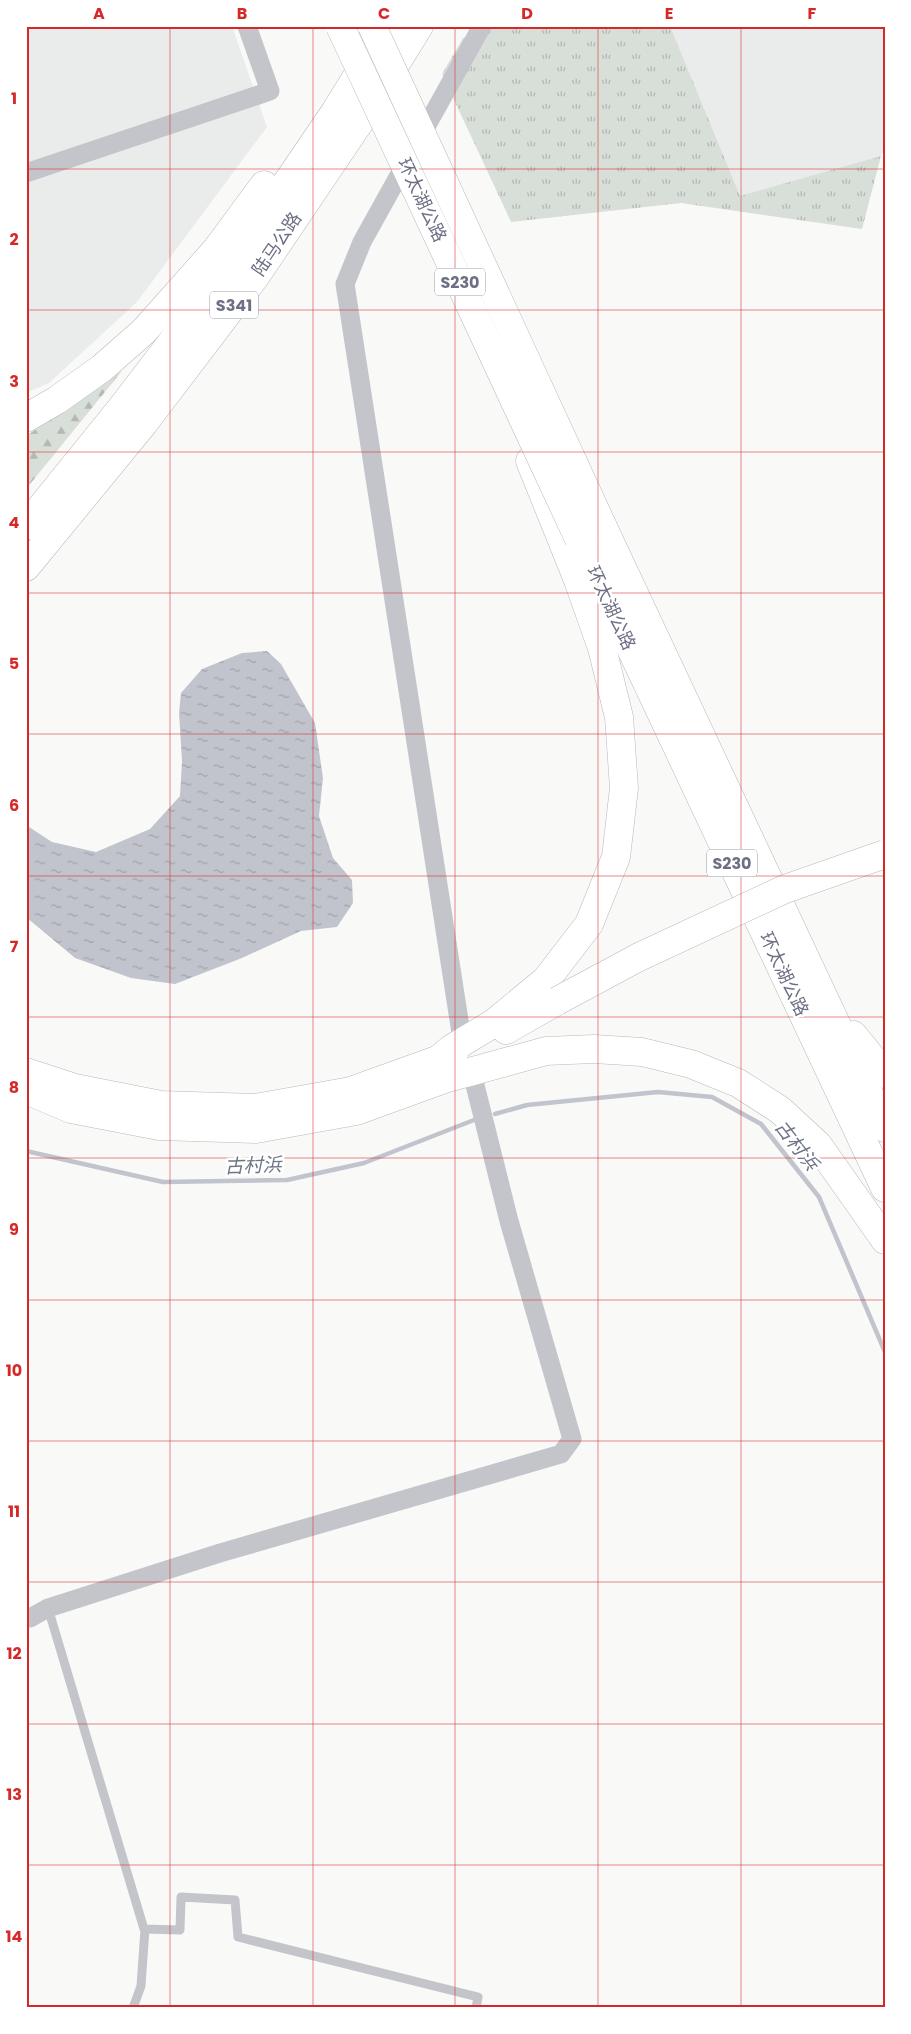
<svg xmlns="http://www.w3.org/2000/svg" width="911" height="2034" font-family="Poppins,'Noto Sans SC',sans-serif">
<style>
.built{fill:#eaebeb}
.grass{fill:url(#grass-tufts)}
.forest{fill:url(#forest-firs)}
.water{fill:url(#water-ripples)}
.lines{fill:none;stroke-linecap:round;stroke-linejoin:round}
.stream{stroke:#c1c4cc;stroke-width:4.5}
.highway-casing{stroke:#b7b8bd;stroke-width:29}
.lane{stroke:#c4c5cb;stroke-width:9}
.street{stroke:#c4c5cb;stroke-width:19}
.highway{stroke:#fff;stroke-width:28}
.highway-bridge-casing{stroke:#b7b8bd;stroke-width:29;stroke-linecap:butt}
.highway-bridge{stroke:#fff;stroke-width:28}
.grid{fill:none;stroke:#d62828;stroke-width:1;stroke-opacity:0.55}
.labels{text-anchor:middle;stroke-width:5;stroke-linejoin:round;paint-order:stroke}
.shield{fill:#fff;stroke:#999aaa;stroke-width:1}
.shield-label{font-size:16px;font-weight:bold;fill:#6d6f85}
.street-label{font-size:18px;fill:#6d6f85;stroke:#fff}
.water-label{font-size:19px;font-style:italic;fill:#6e7586;stroke:#fff}
.neatline{fill:none;stroke:#d62828;stroke-width:2}
.grid-label{font-size:16px;text-anchor:middle;font-weight:bold;fill:#d62828}
</style>
<defs>
<pattern id="grass-tufts" width="24" height="20" patternUnits="userSpaceOnUse" patternTransform="scale(1.25)"><rect width="24" height="20" fill="#d8ded8"/><path d="M3 7l-1-3M5 7V3M7 7l1-3M15 17l-1-3M17 17v-4M19 17l1-3" fill="none" stroke="#b3b8b5"/></pattern>
<pattern id="forest-firs" width="22" height="20" patternUnits="userSpaceOnUse" patternTransform="scale(1.25)"><rect width="22" height="20" fill="#d8ded8"/><path d="M5 1l3.5 6h-7zM16 11l3.5 6h-7z" fill="#b3b8b5"/></pattern>
<pattern id="water-ripples" width="26" height="14" patternUnits="userSpaceOnUse" patternTransform="scale(1.25)"><rect width="26" height="14" fill="#c1c4cc"/><path d="M2 4q2-2 4 0t4 0M15 11q2-2 4 0t4 0" fill="none" stroke="#a1a3ab"/></pattern>
</defs>
<rect width="100%" height="100%" fill="#f9faf8"/>
<g class="built">
<path d="M 26,26 L 232,26 L 267,127 L 137,302 L 49,383 L 26,393 Z"/>
<path d="M 670,26 L 885,26 L 885,144 L 881,156 L 740,197 Z"/>
</g>
<path class="grass" d="M 493,26 L 670,26 L 740,196 L 881,156 L 862,229 L 681,203 L 511,222 L 442,74 L 463,38 Z"/>
<path class="forest" d="M 122,371 L 26,489 L 26,436 Z"/>
<path class="water" d="M 267,651 L 281,664 L 315,723 L 323,778 L 319,816 L 333,858 L 352,880 L 353,903 L 337,927 L 301,931 L 242,958 L 175,984 L 131,978 L 75,958 L 26,917 L 26,825 L 52,842 L 96,852 L 150,829 L 180,796 L 182,761 L 179,713 L 181,693 L 202,669 L 242,653 Z"/>
<g class="lines">
<g class="stream">
<path d="M 495,1114 L 527,1105 L 658,1092 L 712,1097 L 761,1124 L 819,1197 L 885,1352"/>
<path d="M 26,1151 L 163,1182 L 287,1180 L 364,1163 L 474,1120"/>
</g>
<defs>
<g id="highway">
<path d="M 26,418 L 57,400 L 102,368 L 144,331 L 216,250 L 264,185"/>
<path d="M 602,525 L 885,1128"/>
<path d="M 26,526 L 123,406 L 233,262 L 335,112 L 388,26"/>
<path d="M 584,549 L 885,1188"/>
<path d="M 26,567 L 144,423 L 255,277 L 357,126 L 419,26"/>
<path d="M 506,1030 L 557,1001"/>
<path d="M 853,1035 L 885,1074"/>
<path d="M 438,1060 L 451,1049 L 494,1023 L 546,980 L 589,924 L 616,857 L 624,788 L 619,717 L 602,648 L 578,580 L 530,461"/>
<path d="M 26,1072 L 75,1088 L 161,1105 L 255,1108 L 351,1091 L 454,1054"/>
<path d="M 26,1090 L 71,1109 L 159,1126 L 256,1129 L 356,1111 L 444,1079 L 546,1051 L 594,1049 L 642,1052 L 691,1064 L 738,1083 L 780,1110 L 818,1145 L 885,1240"/>
</g>
</defs>
<use href="#highway" class="highway-casing"/>
<g class="lane">
<path d="M 48,1608 L 144,1929 L 180,1930 L 181,1897 L 235,1900 L 238,1937 L 478,1997 L 476,2008"/>
<path d="M 133,2008 L 141,1986 L 145,1929"/>
</g>
<g class="street">
<path d="M 26,173 L 270,91 L 247,26"/>
<path d="M 461,1033 L 345,284 L 362,242 L 482,26"/>
<path d="M 26,1617 L 30,1618 L 48,1608 L 220,1553 L 561,1454 L 572,1439 L 509,1221 L 475,1085"/>
</g>
<use href="#highway" class="highway"/>
<defs>
<g id="highway-bridge">
<path d="M 340,26 L 579,539"/>
<path d="M 372,26 L 602,525"/>
<path d="M 557,1001 L 639,957 L 785,889 L 885,854"/>
</g>
</defs>
<use href="#highway-bridge" class="highway-bridge-casing"/>
<use href="#highway-bridge" class="highway-bridge"/>
</g>
<path class="grid" d="M 170,26 L 170,2008M 313,26 L 313,2008M 455,26 L 455,2008M 598,26 L 598,2008M 741,26 L 741,2008M 26,169 L 885,169M 26,310 L 885,310M 26,452 L 885,452M 26,593 L 885,593M 26,734 L 885,734M 26,876 L 885,876M 26,1017 L 885,1017M 26,1158 L 885,1158M 26,1300 L 885,1300M 26,1441 L 885,1441M 26,1582 L 885,1582M 26,1724 L 885,1724M 26,1865 L 885,1865"/>
<g class="labels">
<g class="shield">
<rect x="435" y="268.5" width="50" height="27" rx="4"/>
<rect x="210" y="291.5" width="48" height="27" rx="4"/>
<rect x="707" y="849.5" width="50" height="27" rx="4"/>
</g>
<g class="shield-label">
<text x="460" y="288">S230</text>
<text x="234" y="311">S341</text>
<text x="732" y="869">S230</text>
</g>
<g class="street-label">
<text transform="translate(422 200) rotate(65)" y="6">环太湖公路</text>
<text transform="translate(277 244) rotate(-56)" y="6">陆马公路</text>
<text transform="translate(611 608) rotate(65)" y="6">环太湖公路</text>
<text transform="translate(784 974) rotate(65)" y="6">环太湖公路</text>
</g>
<g class="water-label">
<text transform="translate(797 1145) rotate(52)" y="7">古村浜</text>
<text transform="translate(253 1165) rotate(-2)" y="7">古村浜</text>
</g>
</g>
<rect width="911" height="2034" fill="none" stroke="#ffffff" stroke-width="55"/>
<rect x="28" y="28" width="856" height="1978" class="neatline"/>
<g class="grid-label">
<text x="99" y="19">A</text>
<text x="242" y="19">B</text>
<text x="384" y="19">C</text>
<text x="527" y="19">D</text>
<text x="669" y="19">E</text>
<text x="812" y="19">F</text>
<text x="14" y="104">1</text>
<text x="14" y="245">2</text>
<text x="14" y="387">3</text>
<text x="14" y="528">4</text>
<text x="14" y="669">5</text>
<text x="14" y="811">6</text>
<text x="14" y="952">7</text>
<text x="14" y="1093">8</text>
<text x="14" y="1235">9</text>
<text x="14" y="1376">10</text>
<text x="14" y="1517">11</text>
<text x="14" y="1659">12</text>
<text x="14" y="1800">13</text>
<text x="14" y="1942">14</text>
</g>
</svg>
